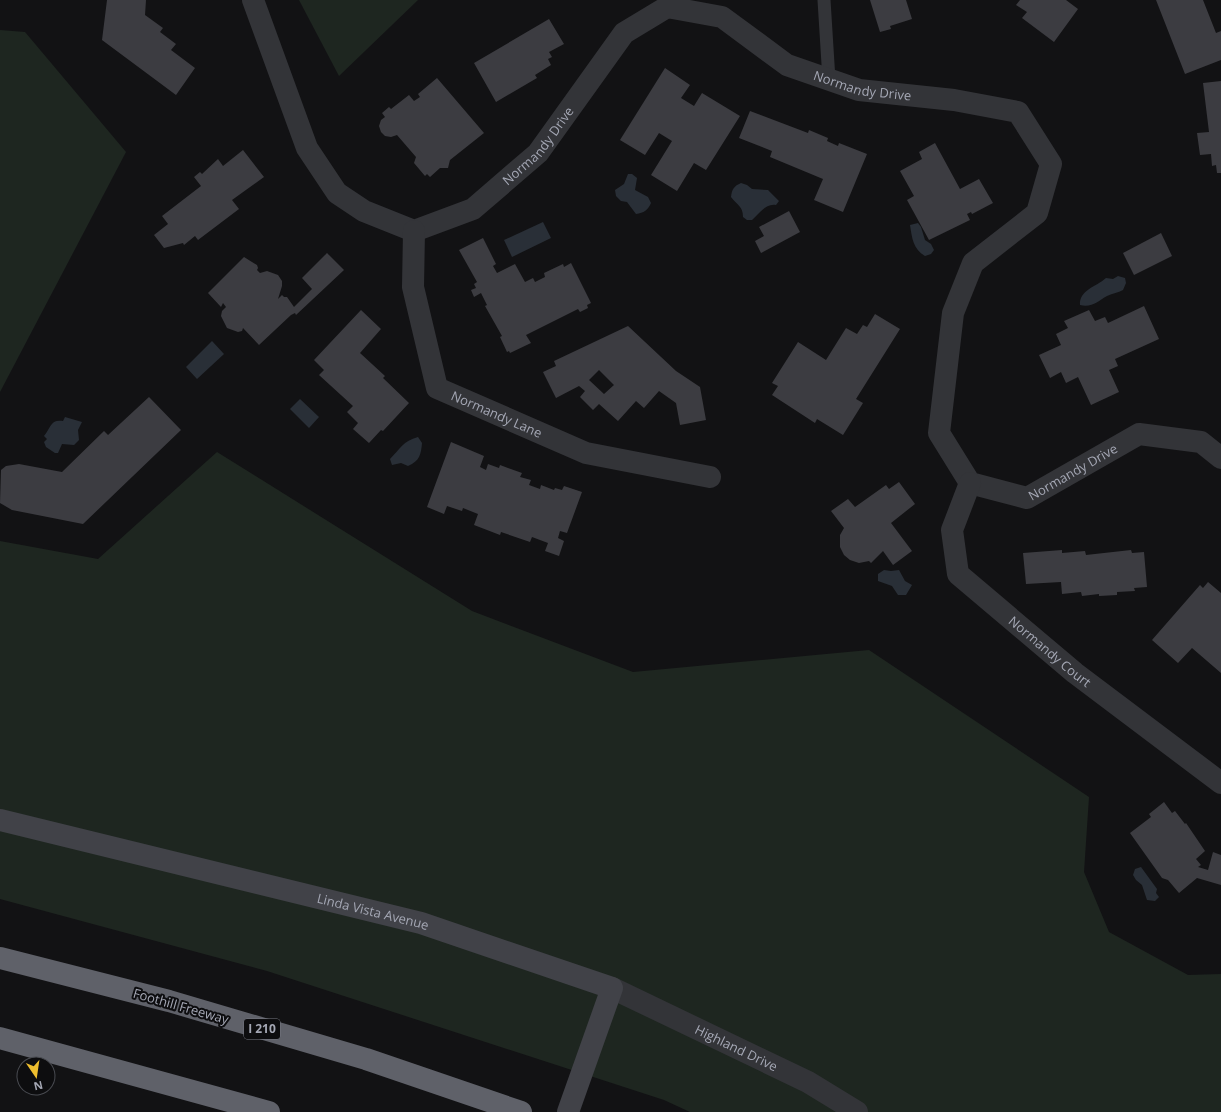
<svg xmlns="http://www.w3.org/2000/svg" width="1221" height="1112" font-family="'Open Sans',sans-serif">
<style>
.green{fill:#1e2620}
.water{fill:#292f37}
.building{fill:#3c3c41;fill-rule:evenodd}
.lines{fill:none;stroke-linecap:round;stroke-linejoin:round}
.service{stroke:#333438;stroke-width:13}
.minor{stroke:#333438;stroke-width:22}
.tertiary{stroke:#333438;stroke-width:22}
.secondary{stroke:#414248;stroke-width:22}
.motorway{stroke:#5f6169;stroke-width:22}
.labels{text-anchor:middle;stroke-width:4;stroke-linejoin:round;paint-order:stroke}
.shield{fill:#0d0d0f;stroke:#777982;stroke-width:1}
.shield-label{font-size:12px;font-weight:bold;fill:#a4a7b4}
.street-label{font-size:13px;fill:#a4a7b4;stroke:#0d0d0f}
</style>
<rect width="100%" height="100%" fill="#121214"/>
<g class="green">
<path d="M 299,0 L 418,0 L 339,76 Z"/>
<path d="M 0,30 L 25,32 L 126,152 L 0,392 Z"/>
<path d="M 217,452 L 472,611 L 633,672 L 869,650 L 1089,797 L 1084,872 L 1109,932 L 1188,975 L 1221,974 L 1221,1112 L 690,1112 L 664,1100 L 267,971 L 0,899 L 0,541 L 98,559 Z"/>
</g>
<g class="water">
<path d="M 628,174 L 632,174 L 637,178 L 635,190 L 648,197 L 651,203 C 648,210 644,213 636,214 L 627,202 L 621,201 L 616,196 L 615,190 L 624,184 Z"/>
<path d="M 741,183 L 747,185 L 752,189 L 768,190 L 779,201 L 776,205 C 766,203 759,214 752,220 L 747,220 L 743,217 C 743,206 737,205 731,197 C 732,189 734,186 741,183 Z"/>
<path d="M 543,222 L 551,238 L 512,257 L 504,240 Z"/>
<path d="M 918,223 L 921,227 L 925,240 L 931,244 L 934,250 L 931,254 L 925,256 C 913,249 912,238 910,225 Z"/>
<path d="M 1118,276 L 1125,278 L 1126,283 L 1123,290 C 1118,293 1113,293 1107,296 C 1098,301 1092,308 1080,305 C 1079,290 1096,287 1106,278 L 1113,279 Z"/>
<path d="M 212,341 L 224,354 L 197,379 L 186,367 Z"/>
<path d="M 300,399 L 319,417 L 309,428 L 290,409 Z"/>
<path d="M 65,417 L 82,422 L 78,430 L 79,440 L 74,445 L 62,444 L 58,453 L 55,453 L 46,447 L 44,442 L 47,439 L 44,436 C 51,428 50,419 63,421 Z"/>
<path d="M 418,437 L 422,443 C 421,454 420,461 408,466 L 401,463 L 392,465 L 390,459 C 400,449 403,441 418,437 Z"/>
<path d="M 884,570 L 891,571 L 899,570 L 905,581 L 912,585 L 906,595 L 898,595 L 892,586 L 878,581 L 878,574 Z"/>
<path d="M 1141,867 L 1157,889 L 1156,893 L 1159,897 L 1155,901 L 1147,900 L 1142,885 L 1136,880 L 1133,875 L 1135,869 Z"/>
</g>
<g class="building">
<path d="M 107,0 L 146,0 L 145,15 L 163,28 L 160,32 L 176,44 L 171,50 L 195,68 L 176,95 L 102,40 Z"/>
<path d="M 870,0 L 906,0 L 912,19 L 890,26 L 891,29 L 880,32 Z"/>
<path d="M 1020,0 L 1066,0 L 1078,9 L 1054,42 L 1022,18 L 1027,12 L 1016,5 Z"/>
<path d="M 1156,0 L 1203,0 L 1216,33 L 1221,31 L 1221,60 L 1185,74 Z"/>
<path d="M 549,19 L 564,44 L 549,52 L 552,57 L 548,59 L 551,65 L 535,75 L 537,78 L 496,102 L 474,63 Z"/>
<path d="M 665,68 L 690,85 L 681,98 L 694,106 L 702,93 L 740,116 L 706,170 L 694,163 L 677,191 L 651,175 L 672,141 L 659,133 L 645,155 L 620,140 Z"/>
<path d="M 437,78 L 484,133 L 450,160 L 448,168 L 440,168 L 430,177 L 427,174 L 425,176 L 414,163 L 416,157 L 397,135 L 391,137 L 385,136 L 381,132 L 379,126 L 381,120 L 385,117 L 382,113 L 389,107 L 391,109 L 409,95 L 414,101 L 420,97 L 418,94 Z"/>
<path d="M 1221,81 L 1221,173 L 1217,173 L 1216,165 L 1212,166 L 1211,154 L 1200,155 L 1197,133 L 1209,132 L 1203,83 Z"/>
<path d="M 750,111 L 808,133 L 809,130 L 828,138 L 827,141 L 838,146 L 839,143 L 867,154 L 843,212 L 814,200 L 823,179 L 770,157 L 772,151 L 739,138 Z"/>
<path d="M 935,143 L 960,189 L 979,179 L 993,203 L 972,214 L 971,212 L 967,214 L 970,220 L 929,240 L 907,200 L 914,196 L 900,171 L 922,159 L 919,152 Z"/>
<path d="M 243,150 L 264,177 L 232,200 L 239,209 L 198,240 L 195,236 L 184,245 L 183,243 L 164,248 L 154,235 L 168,224 L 162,216 L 201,186 L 194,177 L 200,172 L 202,174 L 218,159 L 223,166 Z"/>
<path d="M 789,211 L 800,232 L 761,253 L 755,241 L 764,236 L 759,227 Z"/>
<path d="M 1161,233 L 1172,256 L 1134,275 L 1123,253 Z"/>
<path d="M 483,238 L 496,264 L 493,266 L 497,273 L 515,264 L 525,282 L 533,278 L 535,282 L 545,277 L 544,273 L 563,264 L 564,267 L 571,263 L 591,303 L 587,305 L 588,308 L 580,312 L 578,309 L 526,335 L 531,343 L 510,353 L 509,351 L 507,352 L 500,337 L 502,336 L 485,306 L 487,305 L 481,293 L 474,297 L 471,290 L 476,288 L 474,284 L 477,282 L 459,250 Z"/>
<path d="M 327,253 L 344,270 L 296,315 L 295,313 L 291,315 L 259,345 L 243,328 L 242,331 L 238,332 L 227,328 L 221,316 L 222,311 L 226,307 L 223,303 L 221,307 L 208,293 L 244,257 L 257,265 L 258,268 L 257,270 L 260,273 L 267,271 L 278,275 L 282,281 L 282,286 L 278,299 L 282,295 L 284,297 L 287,297 L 294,307 L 312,289 L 302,278 Z"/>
<path d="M 1144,306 L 1159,339 L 1115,359 L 1118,366 L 1109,370 L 1119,392 L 1091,405 L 1078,377 L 1066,383 L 1061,372 L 1050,378 L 1039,355 L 1061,345 L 1056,334 L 1068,328 L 1064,321 L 1089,310 L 1095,321 L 1105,317 L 1108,323 Z"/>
<path d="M 361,310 L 381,329 L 360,353 L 385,376 L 383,378 L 409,403 L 383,431 L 381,430 L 369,443 L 353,429 L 358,423 L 347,412 L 353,406 L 319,375 L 324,370 L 314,360 Z"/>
<path d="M 875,314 L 900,329 L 856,399 L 863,403 L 843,435 L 817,419 L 815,423 L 772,395 L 778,386 L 772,383 L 798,342 L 826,360 L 846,328 L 857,334 L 863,325 L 867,327 Z"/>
<path d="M 628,326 L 676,371 L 700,387 L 706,420 L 680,425 L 676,403 L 659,391 L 644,408 L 636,401 L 618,421 L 599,404 L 593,410 L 580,397 L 585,391 L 579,386 L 556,398 L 543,372 L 556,366 L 554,361 ZM 599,370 L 614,385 L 604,394 L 589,380 Z"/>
<path d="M 149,397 L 181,430 L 83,524 L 12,510 L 0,503 L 1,470 L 6,466 L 19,464 L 62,472 L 104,431 L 108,435 Z"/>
<path d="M 451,442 L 484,456 L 480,467 L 486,470 L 488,464 L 499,468 L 500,465 L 522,473 L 520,477 L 531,480 L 529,485 L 540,489 L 541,485 L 554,490 L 555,488 L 562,490 L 564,486 L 582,492 L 567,533 L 560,531 L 558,538 L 564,541 L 559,556 L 545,551 L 548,543 L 532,537 L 530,542 L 501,532 L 500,535 L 474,525 L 478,514 L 463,508 L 462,511 L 447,506 L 444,514 L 427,507 Z"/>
<path d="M 899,482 L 915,504 L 891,523 L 912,551 L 893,565 L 883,551 L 871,563 L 869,561 L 859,563 L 850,560 L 844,555 L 840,547 L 840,535 L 844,528 L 831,511 L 848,499 L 855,507 L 886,485 L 889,489 Z"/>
<path d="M 1062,550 L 1062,553 L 1085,551 L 1086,555 L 1131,550 L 1132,553 L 1144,552 L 1147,587 L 1134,588 L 1135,591 L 1117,592 L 1117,595 L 1099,596 L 1099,594 L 1082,596 L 1081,592 L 1062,594 L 1061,582 L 1026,584 L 1023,553 Z"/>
<path d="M 1208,582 L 1221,593 L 1221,673 L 1192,648 L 1178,663 L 1152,640 L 1200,585 L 1203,588 Z"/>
<path d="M 1164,802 L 1172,813 L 1175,811 L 1185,824 L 1186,823 L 1205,851 L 1196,859 L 1201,865 L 1198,867 L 1208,870 L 1213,852 L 1221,855 L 1221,885 L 1197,878 L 1179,893 L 1168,880 L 1162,878 L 1130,833 L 1151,817 L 1149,814 Z"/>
</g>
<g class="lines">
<path class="service" d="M 824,0 L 829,80"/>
<g class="minor">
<path id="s1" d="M 253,0 L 307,148 L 337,193 L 364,211 L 414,231 L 473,209 L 538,153 L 624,33 L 667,7 L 722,17 L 787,65 L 859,90 L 954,100 L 1018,112 L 1051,164 L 1037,213 L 973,263 L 953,313 L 939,433 L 970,483 L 1027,498 L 1139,434 L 1201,442 L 1221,458"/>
<path id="s2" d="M 414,231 L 413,287 L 437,388 L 586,453 L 710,477"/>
<path id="s3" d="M 970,483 L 952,530 L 958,574 L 1075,673 L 1221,783"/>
</g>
<path class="tertiary" id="s4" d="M 612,988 L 808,1082 L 857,1112"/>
<path class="secondary" id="s5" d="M 0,820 L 421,923 L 612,988 L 568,1112"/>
<g class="motorway">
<path d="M 0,958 L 169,1001 L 366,1059 L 521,1112"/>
<path d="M 0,1038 L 269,1112"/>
</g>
</g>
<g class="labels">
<rect class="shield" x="244" y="1019" width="36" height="20" rx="3"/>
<g class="shield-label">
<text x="262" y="1033">I 210</text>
</g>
<g class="street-label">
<text dy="5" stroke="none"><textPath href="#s1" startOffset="860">Normandy Drive</textPath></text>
<text dy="5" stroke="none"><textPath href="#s1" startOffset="452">Normandy Drive</textPath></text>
<text dy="5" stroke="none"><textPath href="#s2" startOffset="225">Normandy Lane</textPath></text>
<text dy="5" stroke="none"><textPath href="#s1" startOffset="1557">Normandy Drive</textPath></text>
<text dy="5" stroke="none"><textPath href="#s3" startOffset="215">Normandy Court</textPath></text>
<text dy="5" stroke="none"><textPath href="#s5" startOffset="384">Linda Vista Avenue</textPath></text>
<text transform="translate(181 1006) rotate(16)" y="5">Foothill Freeway</text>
<text dy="5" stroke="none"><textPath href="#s4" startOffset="138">Highland Drive</textPath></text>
</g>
</g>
<g transform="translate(36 1076) rotate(167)"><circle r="19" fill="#0d0d0f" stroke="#494b51"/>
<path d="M0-3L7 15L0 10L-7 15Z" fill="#eebe2f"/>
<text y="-6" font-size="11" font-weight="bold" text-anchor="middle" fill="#a4a7b4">N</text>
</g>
</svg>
